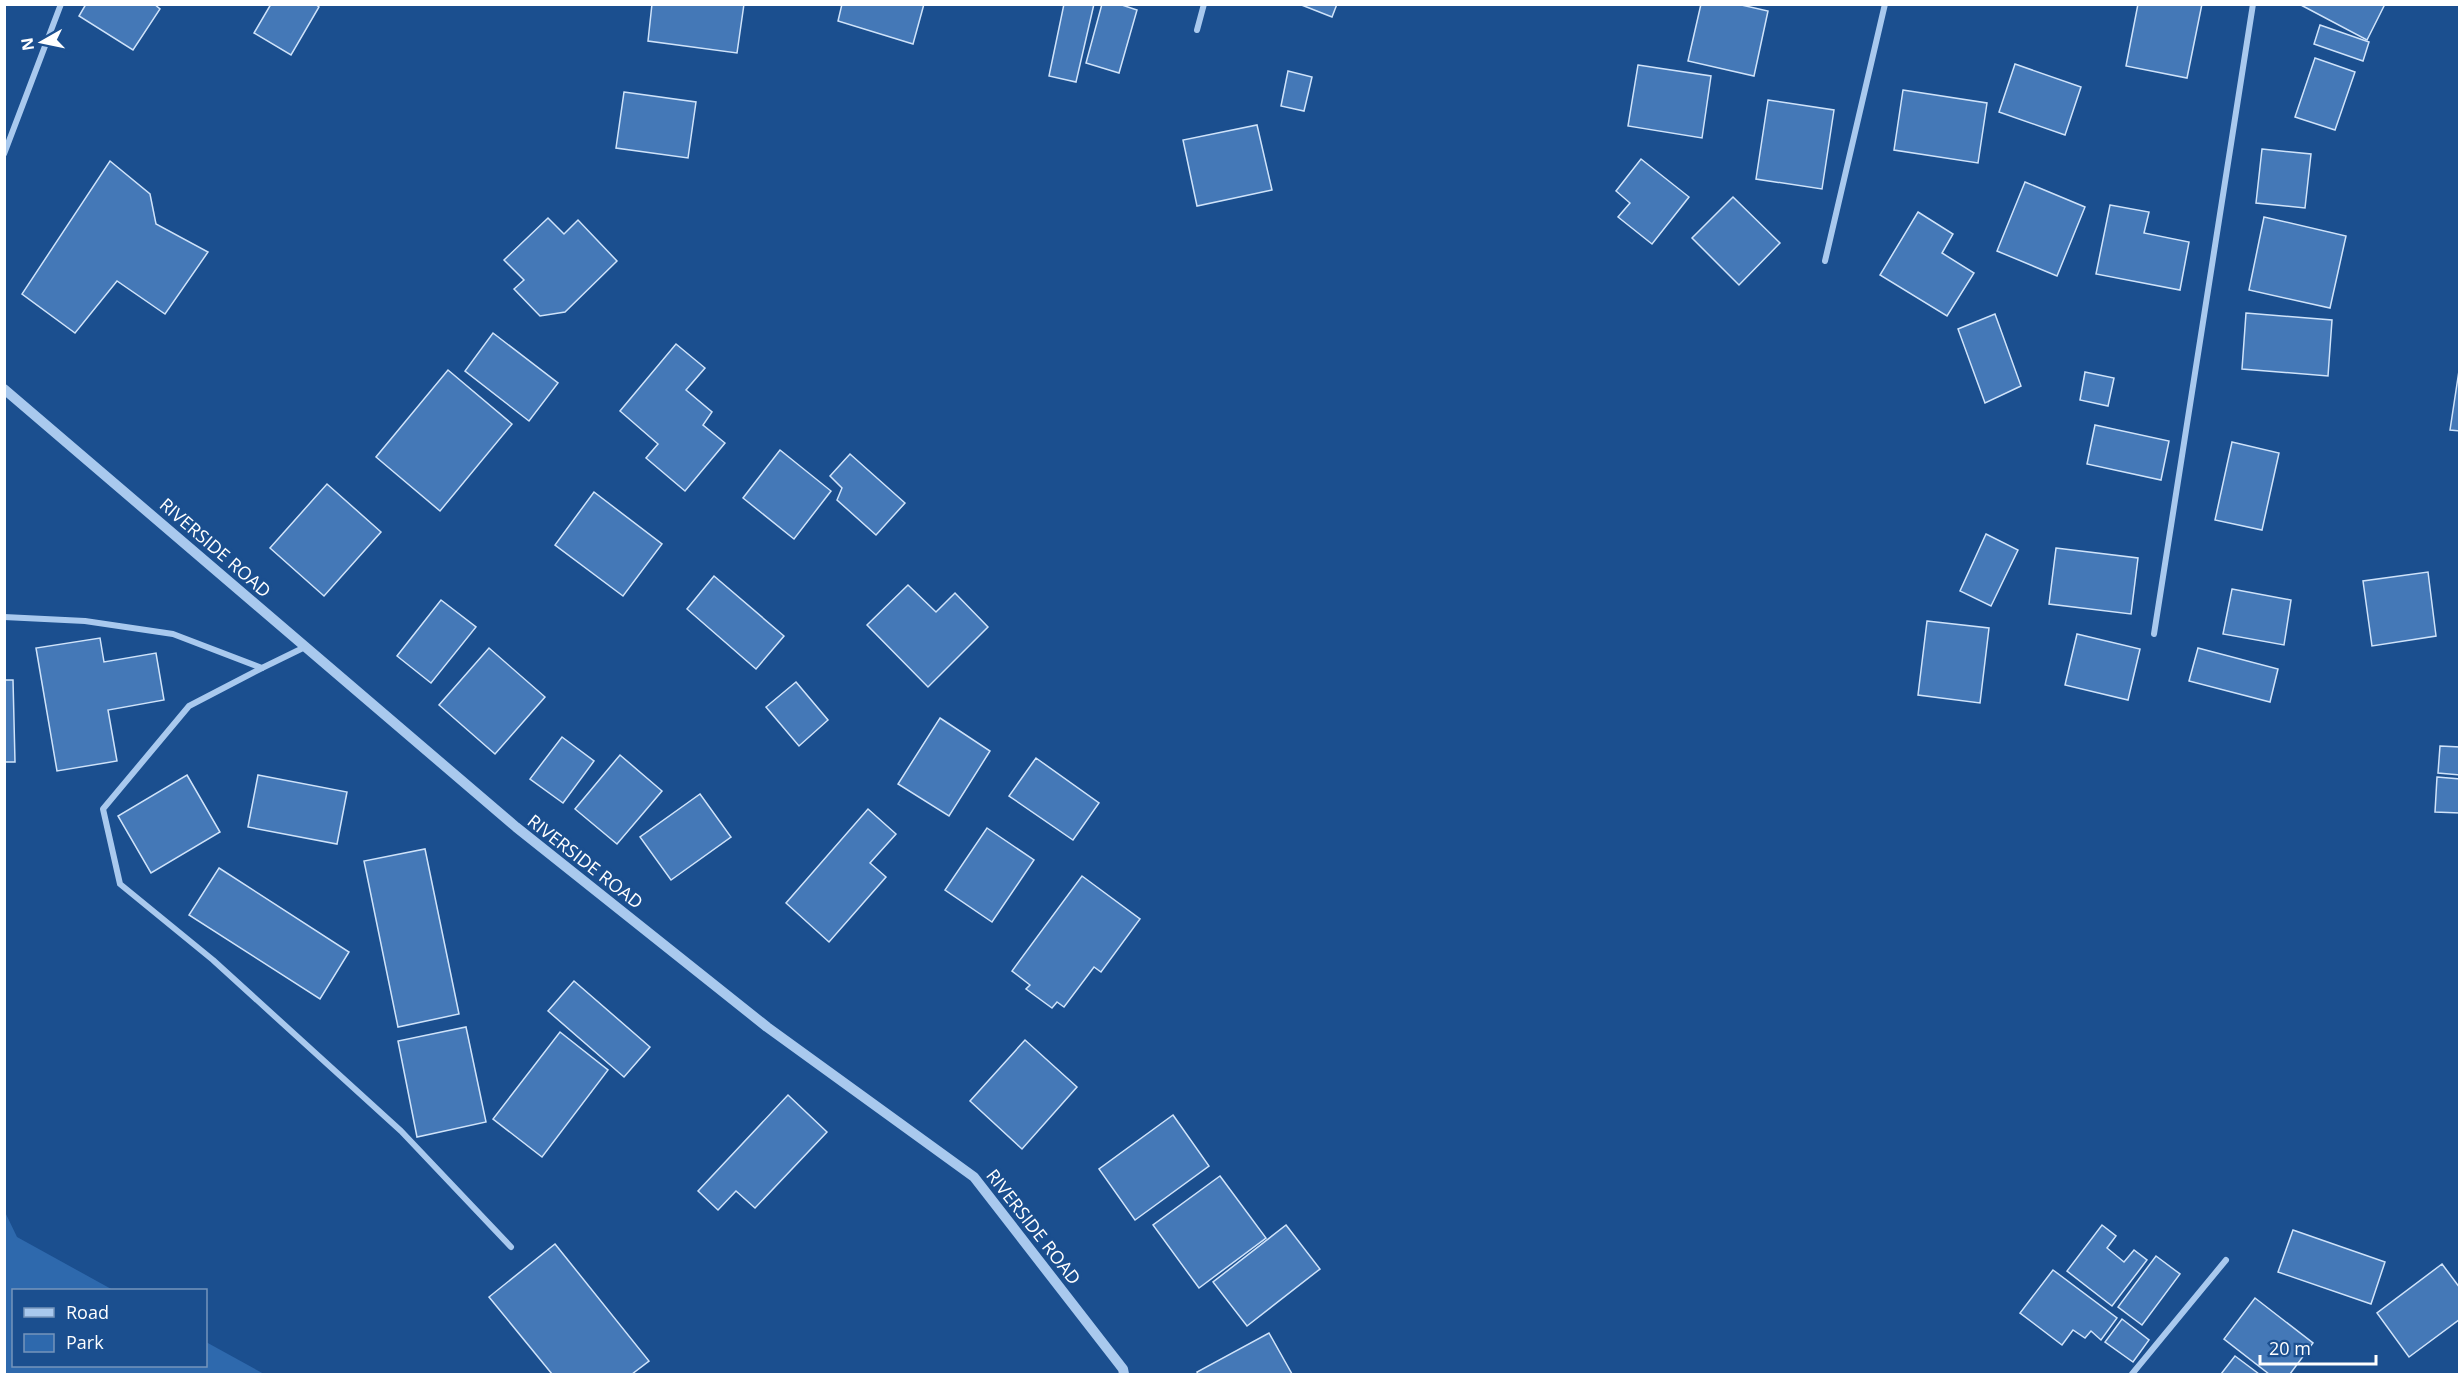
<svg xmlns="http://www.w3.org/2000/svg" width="2464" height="1379" font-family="'Open Sans',sans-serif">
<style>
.green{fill:#2e69ad}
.building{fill:#4478b7;stroke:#cfe3fa;stroke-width:1.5}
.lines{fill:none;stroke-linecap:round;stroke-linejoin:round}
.minor{stroke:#a9c9ee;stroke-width:6}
.tertiary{stroke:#a9c9ee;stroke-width:10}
.labels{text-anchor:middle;stroke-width:6;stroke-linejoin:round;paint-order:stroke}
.street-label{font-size:18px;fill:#fff;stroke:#1b4f8f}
</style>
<rect width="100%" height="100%" fill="#1b4f8f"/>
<path class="green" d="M 4,1210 L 17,1237 L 113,1290 L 14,1290 L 14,1366 L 206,1366 L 206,1342 L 264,1374 L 5,1374 Z"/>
<g class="building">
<path d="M 86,4 L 154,4 L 160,9 L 133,50 L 79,16 Z"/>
<path d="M 271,4 L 315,4 L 319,7 L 291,55 L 254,33 Z"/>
<path d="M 652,4 L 744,4 L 737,53 L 648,41 Z"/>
<path d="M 842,4 L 924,4 L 913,44 L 838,21 Z"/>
<path d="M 1064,4 L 1094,4 L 1076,82 L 1049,76 Z"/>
<path d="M 1102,4 L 1119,4 L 1137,10 L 1119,73 L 1086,63 Z"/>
<path d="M 1299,4 L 1337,4 L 1332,17 Z"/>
<path d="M 1701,4 L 1737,4 L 1768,11 L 1754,76 L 1688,61 Z"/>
<path d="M 2138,4 L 2202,4 L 2187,78 L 2126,66 Z"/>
<path d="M 2299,4 L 2385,4 L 2367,40 Z"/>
<path d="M 2320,25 L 2369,42 L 2363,61 L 2314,44 Z"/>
<path d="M 2315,58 L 2355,72 L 2335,130 L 2295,117 Z"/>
<path d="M 2015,64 L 2081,87 L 2065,135 L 1999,112 Z"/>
<path d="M 1638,65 L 1711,76 L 1702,138 L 1628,126 Z"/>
<path d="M 1288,71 L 1312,77 L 1304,111 L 1281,106 Z"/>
<path d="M 1903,90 L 1987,103 L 1978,163 L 1894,150 Z"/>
<path d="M 624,92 L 696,102 L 688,158 L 616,148 Z"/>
<path d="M 1768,100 L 1834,110 L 1822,189 L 1756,179 Z"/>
<path d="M 1257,125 L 1272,190 L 1197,206 L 1183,140 Z"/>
<path d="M 2262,149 L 2311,154 L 2305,208 L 2256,203 Z"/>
<path d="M 1641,159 L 1689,197 L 1652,244 L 1618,217 L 1630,203 L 1616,191 Z"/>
<path d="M 110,161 L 150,194 L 156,224 L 208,252 L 165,314 L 117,281 L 75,333 L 22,294 Z"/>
<path d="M 2025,182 L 2085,207 L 2057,276 L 1997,251 Z"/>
<path d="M 1733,197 L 1780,243 L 1739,285 L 1692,238 Z"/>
<path d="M 2110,205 L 2149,212 L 2144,233 L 2189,242 L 2180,290 L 2096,274 Z"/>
<path d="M 1918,212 L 1953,234 L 1942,253 L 1974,273 L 1947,316 L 1880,275 Z"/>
<path d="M 2264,217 L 2346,236 L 2330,308 L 2249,290 Z"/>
<path d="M 548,218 L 564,234 L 578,220 L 617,261 L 565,312 L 540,316 L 514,289 L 524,280 L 504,260 Z"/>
<path d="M 2246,313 L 2332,320 L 2328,376 L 2242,369 Z"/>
<path d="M 1995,314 L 2021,386 L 1985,403 L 1958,329 Z"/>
<path d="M 493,333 L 558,383 L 529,421 L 465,371 Z"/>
<path d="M 676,344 L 705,368 L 686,390 L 712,412 L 703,425 L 725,443 L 685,491 L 646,458 L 658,444 L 620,411 Z"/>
<path d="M 2460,364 L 2460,431 L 2450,430 Z"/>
<path d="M 448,370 L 512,424 L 440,511 L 376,457 Z"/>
<path d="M 2085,372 L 2114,378 L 2108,406 L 2080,400 Z"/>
<path d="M 2095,425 L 2169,441 L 2161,480 L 2087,464 Z"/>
<path d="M 2232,442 L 2279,453 L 2262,530 L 2215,520 Z"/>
<path d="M 780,450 L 831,491 L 794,539 L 743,498 Z"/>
<path d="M 850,454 L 905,503 L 876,535 L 837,500 L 842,488 L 830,476 Z"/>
<path d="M 327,484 L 381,532 L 324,596 L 270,548 Z"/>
<path d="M 594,492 L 662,544 L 623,596 L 555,545 Z"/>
<path d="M 1986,534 L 2018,550 L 1991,606 L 1960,591 Z"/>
<path d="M 2056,548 L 2138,558 L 2131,614 L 2049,604 Z"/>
<path d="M 2428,572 L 2436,636 L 2372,646 L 2363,581 Z"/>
<path d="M 714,576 L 784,636 L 756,669 L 687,609 Z"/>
<path d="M 908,585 L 936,612 L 955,593 L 988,627 L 928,687 L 867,625 Z"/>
<path d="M 2232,589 L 2291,600 L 2284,645 L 2223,634 Z"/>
<path d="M 441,600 L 476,627 L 431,683 L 397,656 Z"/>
<path d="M 1927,621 L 1989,628 L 1980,703 L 1918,695 Z"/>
<path d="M 2077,634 L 2140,649 L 2128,700 L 2065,685 Z"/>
<path d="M 100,638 L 104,662 L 156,653 L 164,700 L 108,710 L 117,761 L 57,771 L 36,648 Z"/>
<path d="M 489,648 L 545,697 L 495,754 L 439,705 Z"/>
<path d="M 2198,648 L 2278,669 L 2270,702 L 2189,681 Z"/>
<path d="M 4,680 L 13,680 L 15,762 L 4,762 Z"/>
<path d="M 796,682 L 828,720 L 799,746 L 766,707 Z"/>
<path d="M 940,718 L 990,751 L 949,816 L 898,784 Z"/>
<path d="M 562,737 L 594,761 L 563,803 L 530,779 Z"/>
<path d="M 2440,746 L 2460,747 L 2460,775 L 2438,773 Z"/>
<path d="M 620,755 L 662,791 L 617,844 L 575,809 Z"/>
<path d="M 1036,758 L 1099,803 L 1073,840 L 1009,796 Z"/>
<path d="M 187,775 L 220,832 L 151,873 L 118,816 Z"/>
<path d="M 258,775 L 347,792 L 337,844 L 248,827 Z"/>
<path d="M 2437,777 L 2460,779 L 2460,813 L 2435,812 Z"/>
<path d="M 700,794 L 731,837 L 671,880 L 640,837 Z"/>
<path d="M 868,809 L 896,834 L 870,863 L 886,877 L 829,942 L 786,903 Z"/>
<path d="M 987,828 L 1034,860 L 992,922 L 945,890 Z"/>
<path d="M 425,849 L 459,1014 L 398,1027 L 364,861 Z"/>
<path d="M 219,868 L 349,952 L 320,999 L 189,915 Z"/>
<path d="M 1082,876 L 1140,919 L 1101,972 L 1094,967 L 1064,1007 L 1057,1002 L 1052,1008 L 1026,989 L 1030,985 L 1012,971 Z"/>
<path d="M 574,981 L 650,1047 L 624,1077 L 548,1011 Z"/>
<path d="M 466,1027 L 486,1122 L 417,1137 L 398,1041 Z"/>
<path d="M 560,1032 L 608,1070 L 542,1157 L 493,1119 Z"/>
<path d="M 1025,1040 L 1077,1087 L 1022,1149 L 970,1101 Z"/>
<path d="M 788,1095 L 827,1132 L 755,1208 L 736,1191 L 718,1210 L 698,1191 Z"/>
<path d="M 1173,1115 L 1209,1166 L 1135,1220 L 1099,1169 Z"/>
<path d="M 1220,1176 L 1266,1238 L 1199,1288 L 1153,1225 Z"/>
<path d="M 1286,1225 L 1320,1269 L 1247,1326 L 1213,1282 Z"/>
<path d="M 2102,1225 L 2116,1236 L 2107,1248 L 2124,1262 L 2134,1250 L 2147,1260 L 2112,1306 L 2067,1271 Z"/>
<path d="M 2293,1230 L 2385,1262 L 2371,1304 L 2278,1272 Z"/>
<path d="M 555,1244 L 649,1361 L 632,1374 L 552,1374 L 489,1297 Z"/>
<path d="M 2156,1256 L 2180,1274 L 2142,1325 L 2118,1307 Z"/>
<path d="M 2442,1264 L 2460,1288 L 2460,1319 L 2409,1357 L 2377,1313 Z"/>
<path d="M 2053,1270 L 2117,1318 L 2101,1340 L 2091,1331 L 2085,1338 L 2073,1330 L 2062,1345 L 2020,1313 Z"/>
<path d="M 2255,1298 L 2313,1343 L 2290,1374 L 2269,1374 L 2224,1339 Z"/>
<path d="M 2122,1319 L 2149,1340 L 2133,1362 L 2105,1342 Z"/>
<path d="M 1269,1333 L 1292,1374 L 1198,1374 L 1197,1372 Z"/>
<path d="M 2235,1356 L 2259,1374 L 2221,1374 Z"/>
</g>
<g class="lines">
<g class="minor">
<path d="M 1197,30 L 1204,4"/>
<path d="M 4,154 L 61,4"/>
<path d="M 1825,261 L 1885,4"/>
<path d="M 4,617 L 85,621 L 173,634 L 262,668 L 305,647"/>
<path d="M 2154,634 L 2253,4"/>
<path d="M 262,668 L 189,706 L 103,809 L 120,884 L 213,960 L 401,1131 L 511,1247"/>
<path d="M 2132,1374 L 2226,1260"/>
</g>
<path class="tertiary" d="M 4,389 L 516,827 L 767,1027 L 974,1177 L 1123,1369 L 1124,1374"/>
</g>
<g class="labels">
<g class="street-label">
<text transform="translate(215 548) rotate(41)" y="6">RIVERSIDE ROAD</text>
<text transform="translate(585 862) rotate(38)" y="6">RIVERSIDE ROAD</text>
<text transform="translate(1033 1227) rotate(52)" y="6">RIVERSIDE ROAD</text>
</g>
</g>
<rect width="2464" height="1379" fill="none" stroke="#ffffff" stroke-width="12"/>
<rect x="12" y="1289" width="195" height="78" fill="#1b4f8f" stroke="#7695bc" stroke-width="1.5"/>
<rect x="24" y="1308" width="30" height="9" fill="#a9c9ee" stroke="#7695bc" stroke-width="1.5"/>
<text x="66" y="1319" font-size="18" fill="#ffffff">Road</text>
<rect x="24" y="1334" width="30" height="18" fill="#2e69ad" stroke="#7695bc" stroke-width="1.5"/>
<text x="66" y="1349" font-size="18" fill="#ffffff">Park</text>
<g transform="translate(42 42) rotate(261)" stroke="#1b4f8f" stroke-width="4.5" paint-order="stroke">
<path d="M0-4.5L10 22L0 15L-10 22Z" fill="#ffffff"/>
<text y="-9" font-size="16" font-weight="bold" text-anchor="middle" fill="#ffffff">N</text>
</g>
<path d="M2260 1355v9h116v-9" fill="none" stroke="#ffffff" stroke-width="3"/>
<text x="2269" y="1355" font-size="18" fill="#ffffff" stroke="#1b4f8f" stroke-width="4.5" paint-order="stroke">20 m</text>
</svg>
